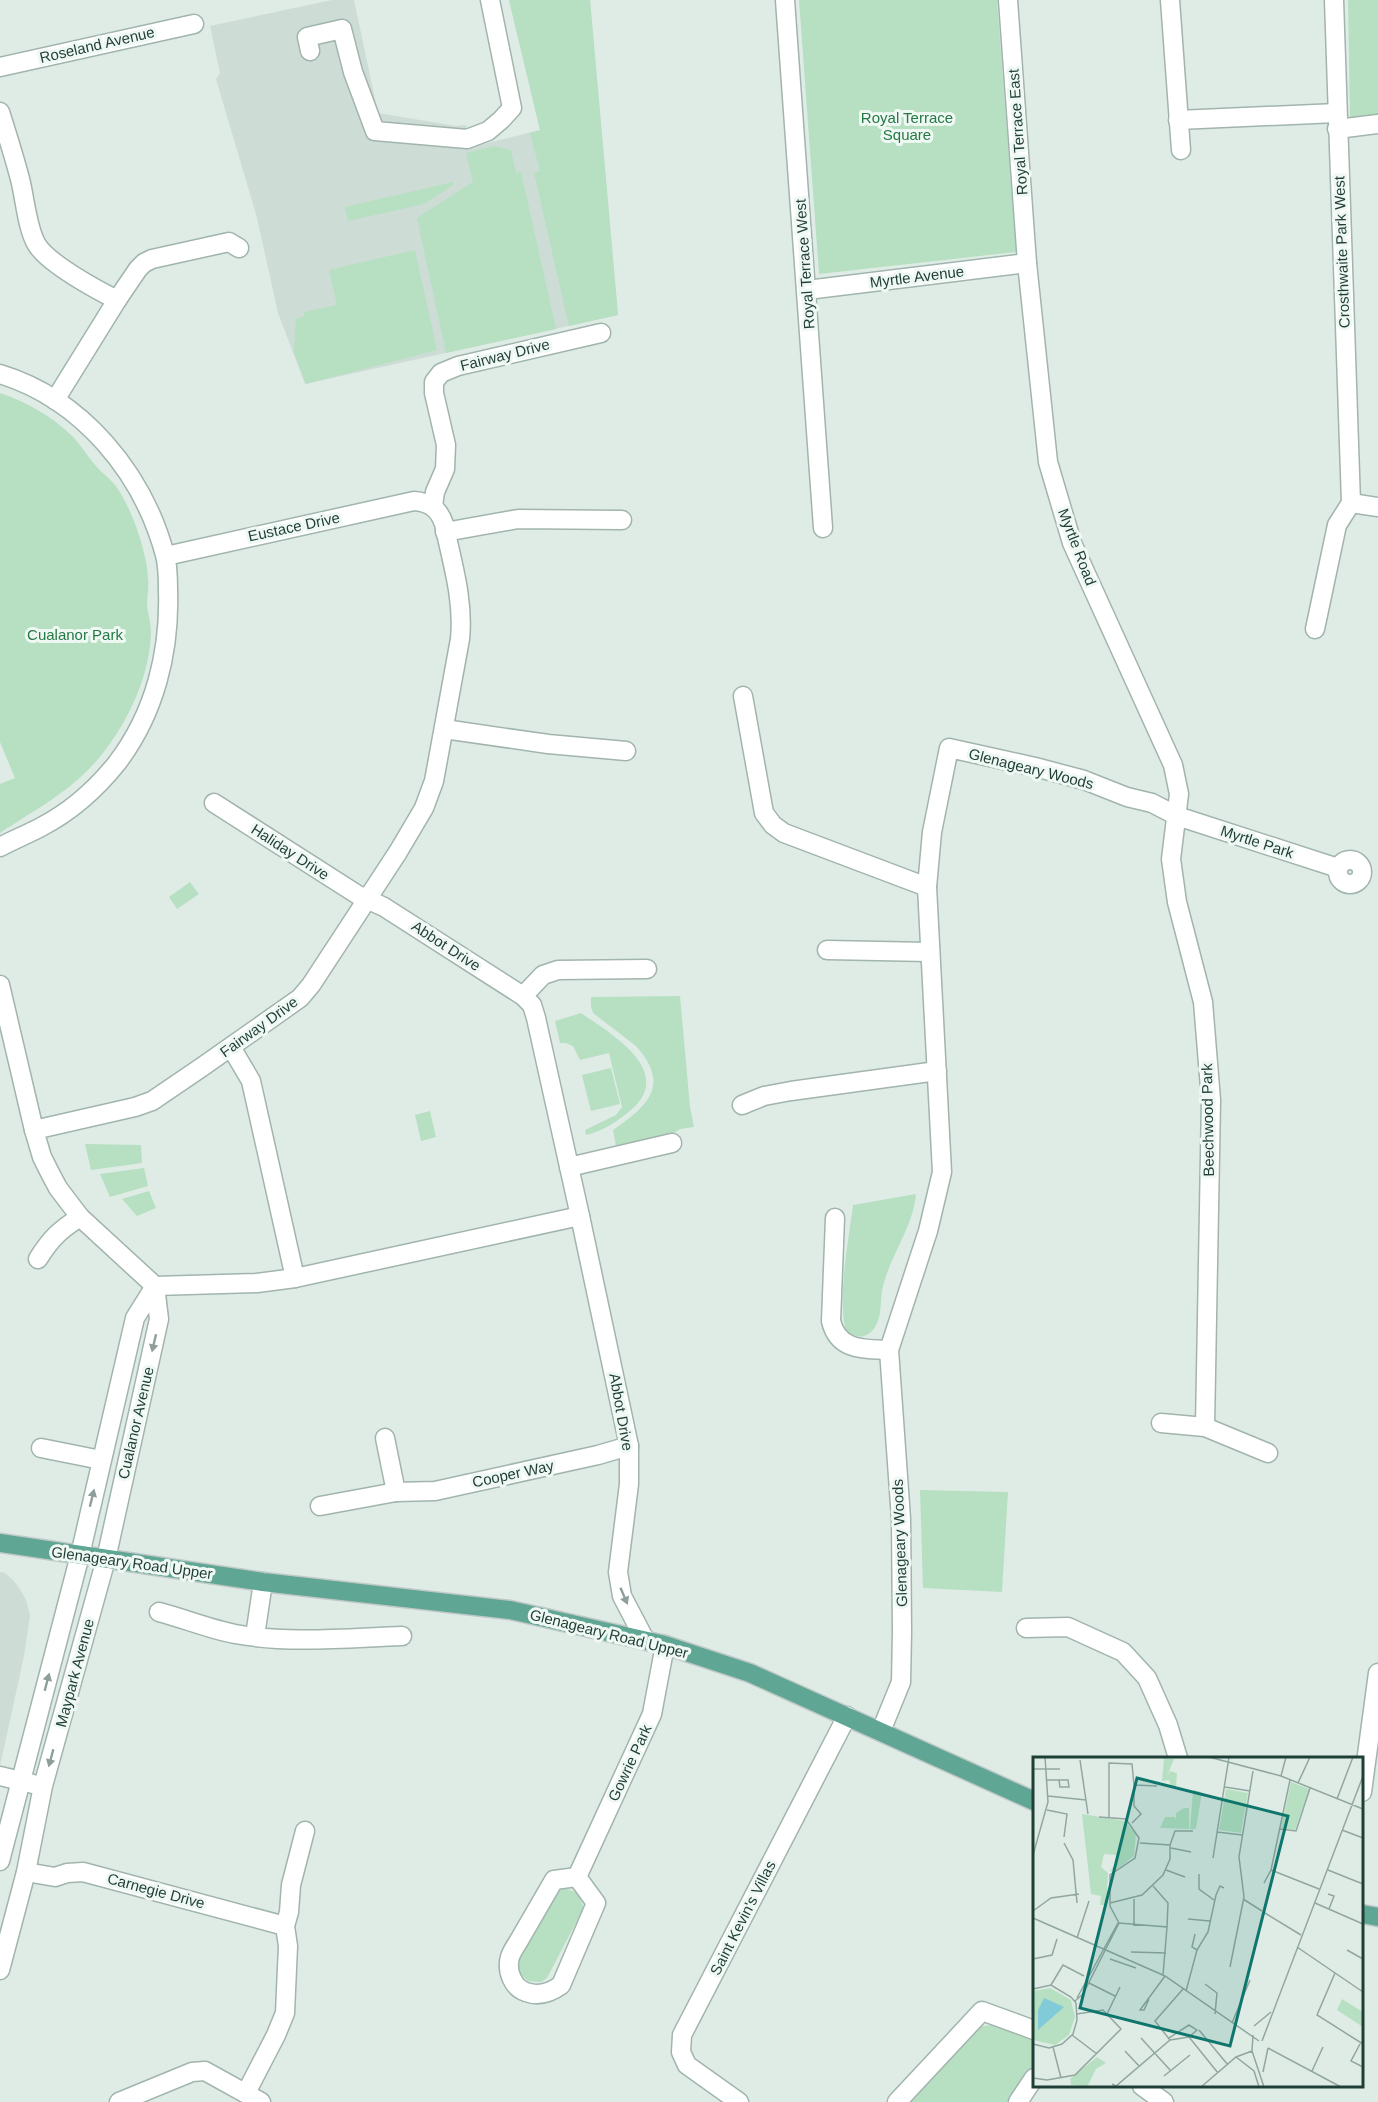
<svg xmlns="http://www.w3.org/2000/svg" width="1378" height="2102" font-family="Helvetica,sans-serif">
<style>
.built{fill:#cddcd5}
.green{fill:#b6e0c1}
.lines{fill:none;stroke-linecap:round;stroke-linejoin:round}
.minor-casing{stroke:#a1b4ae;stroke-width:21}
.major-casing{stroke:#c0c9c7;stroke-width:21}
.minor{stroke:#fff;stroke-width:18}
.major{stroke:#5fa694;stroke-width:18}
.oneway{fill:#8e9e9a}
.labels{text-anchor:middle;stroke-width:6;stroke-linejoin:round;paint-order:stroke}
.street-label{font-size:15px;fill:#1e3e36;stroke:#f0f8f4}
.park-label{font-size:15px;fill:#247945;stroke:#f0f8f4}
.inset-road{fill:none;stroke:#92a6a0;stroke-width:1.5}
.view{fill:#0f766e;fill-opacity:0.15;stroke:#0f766e;stroke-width:3}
.inset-edge{fill:none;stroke:#1e3e36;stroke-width:3}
</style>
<rect width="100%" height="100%" fill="#dfece6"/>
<g class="built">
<path d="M 332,0 L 354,0 L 378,113 L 456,126 L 466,125 L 471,147 L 540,130 L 509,0 L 590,0 L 618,315 L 305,384 L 278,313 L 257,218 L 216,79 L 220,73 L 210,26 Z"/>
<path d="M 0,1572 L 5,1573 L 13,1580 L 20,1589 L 26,1600 L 30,1615 L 24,1656 L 0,1766 Z"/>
</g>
<g class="green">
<path d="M 509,0 L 590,0 L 618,315 L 569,326 L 534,173 L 540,171 L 530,133 L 540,130 Z"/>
<path d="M 799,0 L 997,0 L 1016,252 L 819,274 Z"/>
<path d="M 1348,0 L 1378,0 L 1378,116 L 1350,119 Z"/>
<path d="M 494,146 L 511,150 L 516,173 L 521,172 L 556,329 L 446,353 L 417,218 L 473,182 L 466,153 Z"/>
<path d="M 453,182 L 453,185 L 424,204 L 348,221 L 345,207 Z"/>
<path d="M 415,250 L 437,350 L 306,384 L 294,352 L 296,319 L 305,316 L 304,312 L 337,305 L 329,270 Z"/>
<path d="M 0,393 C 24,401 52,416 70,434 C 80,443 87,456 96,466 C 102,473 109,478 115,485 C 131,506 147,552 148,578 C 149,587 147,597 147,606 C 148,614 151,623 151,632 C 150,675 129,720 103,753 C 73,791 39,807 0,833 L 0,784 L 15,778 L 0,742 Z"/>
<path d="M 190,882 L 199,894 L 177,909 L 169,897 Z"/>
<path d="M 680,996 L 690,1107 L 694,1127 L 680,1129 L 673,1134 L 616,1146 L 613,1130 C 648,1106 671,1085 636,1046 L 593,1013 L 591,1006 L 591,997 Z"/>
<path d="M 581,1013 C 610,1033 676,1071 631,1110 C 618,1121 603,1131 586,1135 L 585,1130 L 616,1115 L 622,1107 L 609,1053 L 580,1060 L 573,1046 L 566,1043 L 560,1043 L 555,1021 Z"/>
<path d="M 611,1068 L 620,1104 L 591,1111 L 582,1075 Z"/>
<path d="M 430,1111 L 436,1137 L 421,1141 L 415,1115 Z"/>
<path d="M 85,1144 L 141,1145 L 142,1163 L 91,1170 Z"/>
<path d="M 144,1168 L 148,1186 L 110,1197 L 100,1174 Z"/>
<path d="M 149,1191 L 156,1208 L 137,1216 L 122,1199 Z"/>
<path d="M 916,1194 C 913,1229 889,1256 882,1291 C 880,1303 882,1316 875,1327 C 867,1339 858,1338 847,1333 C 836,1304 849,1238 853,1205 Z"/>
<path d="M 920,1490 L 1008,1492 L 1002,1592 L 923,1588 Z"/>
<path d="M 565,1888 L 578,1893 L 583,1906 L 581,1913 L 547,1978 L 541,1982 L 528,1981 L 518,1972 L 518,1959 L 558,1889 Z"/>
<path d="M 991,2025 L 1034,2039 L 1034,2065 L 1011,2102 L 905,2102 L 978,2027 Z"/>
</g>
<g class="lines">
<defs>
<g id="minor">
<path d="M 785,0 L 823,528"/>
<path d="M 1008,0 L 1027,263 L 1048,462 L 1072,543 L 1173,765 L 1179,794 L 1171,859 L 1177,902 L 1203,1002 L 1211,1100 L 1205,1427"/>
<path d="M 1170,0 L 1181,150"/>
<path d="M 1334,0 L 1351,503"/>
<path d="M 310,51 L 307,37 L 342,29 L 353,72 L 375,131 L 467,139 L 488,131 L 501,120 L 512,108 L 490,0"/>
<path d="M 0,67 L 194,24"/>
<path d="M 0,112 C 7,134 14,156 20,179 C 25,198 27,229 37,245 C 49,264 97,290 117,300 L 55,400"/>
<path d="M 1178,120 L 1337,113"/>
<path d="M 1337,129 L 1378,124"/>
<path d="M 807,290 L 1027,263"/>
<path d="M 117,300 L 138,269 L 144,263 L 152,259 L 229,242 L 239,248"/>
<path d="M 0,374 C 82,399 143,473 165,555 C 168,566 168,580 168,591 C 170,652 155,713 117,763 C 97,788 70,812 41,827 C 28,834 13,840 0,847"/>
<path d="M 1351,503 L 1378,507"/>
<path d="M 433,506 L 435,492 L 445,469 L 446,445 L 434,393 L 434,382 L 441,373 L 458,366 L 601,333"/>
<path d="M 445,532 L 518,519 L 622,520"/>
<path d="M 1315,629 L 1337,525 L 1351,503"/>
<path d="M 743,696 L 764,813 L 773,825 L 784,833 L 927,887"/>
<path d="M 444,729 L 548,744 L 626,751"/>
<path d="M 214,803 L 358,895 L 384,907 L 523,996 L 532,1005 L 536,1018 L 580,1216"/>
<circle cx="1350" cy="872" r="12"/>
<path d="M 827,950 L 929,952"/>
<path d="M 0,985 L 34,1130 L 42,1157 L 50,1173 L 58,1188 L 80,1217 L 155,1286 L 159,1319 L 106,1559 L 43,1786 L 26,1872 L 0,1970"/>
<path d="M 523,996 L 543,975 L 558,970 L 647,969"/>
<path d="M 231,1047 L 251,1081 L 295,1278"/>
<path d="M 742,1105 L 764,1096 L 791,1091 L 937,1071"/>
<path d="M 34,1130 L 135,1107 L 152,1101 L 202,1067 L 300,998 L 311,985 L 398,852 L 424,808 L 434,781 L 460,639 C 464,600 452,562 444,524 C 439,509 430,502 414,501 L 166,556"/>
<path d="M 569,1167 L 672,1143"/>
<path d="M 835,1218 L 831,1321 C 838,1351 864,1349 889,1350"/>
<path d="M 38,1259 C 51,1238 60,1230 80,1217"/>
<path d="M 155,1286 L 257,1283 L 295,1278 L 580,1216 L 629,1446 L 629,1484 L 618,1572 L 622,1596 L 645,1640"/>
<path d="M 1161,1423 L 1205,1427 L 1268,1453"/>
<path d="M 385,1438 L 396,1492"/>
<path d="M 41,1448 L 101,1460"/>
<path d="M 320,1506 L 396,1492 L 435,1491 L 598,1455 L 629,1446"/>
<path d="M 159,1612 C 185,1619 210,1629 235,1634 C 290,1644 347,1638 402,1636"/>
<path d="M 1026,1628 L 1068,1627 L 1123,1652 L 1147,1678 L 1168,1725 L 1178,1758"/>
<path d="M 255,1636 L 263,1582"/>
<path d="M 881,1731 L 901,1682 L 902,1632 L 901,1519 L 889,1350 L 928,1231 L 942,1172 L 927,887 L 932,832 L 949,748 L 1035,767 L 1084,780 L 1127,797 L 1152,803 L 1177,816 L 1338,868"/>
<path d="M 0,1776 L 33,1784"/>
<path d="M 1362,1792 L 1378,1673"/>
<path d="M 0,1861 L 80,1555 L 135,1318 L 155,1286"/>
<path d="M 26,1872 L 55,1877 L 67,1873 L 83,1872 L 285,1926"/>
<path d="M 577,1877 L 596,1903 L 561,1985 C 550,1993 539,1997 526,1992 C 513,1988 506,1971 510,1957 C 512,1950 518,1943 521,1937 C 532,1918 543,1899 554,1880 Z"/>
<path d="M 577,1877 L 652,1714 L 665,1645"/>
<path d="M 1142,2086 L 1164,2102"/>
<path d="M 246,2093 L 276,2035 L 285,2013 L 288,1946 L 285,1926 L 289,1912 L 291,1885 L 305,1831"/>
<path d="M 119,2102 L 192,2072 L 205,2071 L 261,2102"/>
<path d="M 739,2102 L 687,2065 L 681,2052 L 682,2035 L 847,1716"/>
<path d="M 897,2102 L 982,2011 L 1034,2030"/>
<path d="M 1018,2102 L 1034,2078"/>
</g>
<g id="major">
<path d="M 0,1543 L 263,1582 L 510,1610 L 665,1645 L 750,1673 L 1034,1801"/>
<path d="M 1362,1914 L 1378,1917"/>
</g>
</defs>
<use href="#minor" class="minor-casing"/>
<use href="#major" class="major-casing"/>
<use href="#minor" class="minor"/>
<use href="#major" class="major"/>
</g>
<defs><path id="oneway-solid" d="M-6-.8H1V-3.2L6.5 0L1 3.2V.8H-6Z" transform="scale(1.5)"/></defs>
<g class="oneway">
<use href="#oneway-solid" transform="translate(154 1343) rotate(103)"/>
<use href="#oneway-solid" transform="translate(92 1498) rotate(-76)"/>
<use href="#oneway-solid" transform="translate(624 1596) rotate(67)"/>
<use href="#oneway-solid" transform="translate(47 1682) rotate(-75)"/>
<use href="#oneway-solid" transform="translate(51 1758) rotate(105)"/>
</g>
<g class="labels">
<g class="street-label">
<text transform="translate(97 45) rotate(-13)" y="5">Roseland Avenue</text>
<text transform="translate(1018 132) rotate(-94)" y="5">Royal Terrace East</text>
<text transform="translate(1342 252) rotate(-92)" y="5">Crosthwaite Park West</text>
<text transform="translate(805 264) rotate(-94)" y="5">Royal Terrace West</text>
<text transform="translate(917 277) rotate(-7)" y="5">Myrtle Avenue</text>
<text transform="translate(505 355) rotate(-14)" y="5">Fairway Drive</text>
<text transform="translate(294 527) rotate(-12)" y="5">Eustace Drive</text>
<text transform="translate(1077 547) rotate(69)" y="5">Myrtle Road</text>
<text transform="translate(1031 769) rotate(14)" y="5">Glenageary Woods</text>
<text transform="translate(1257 842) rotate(18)" y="5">Myrtle Park</text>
<text transform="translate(290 852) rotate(33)" y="5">Haliday Drive</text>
<text transform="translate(446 946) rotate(33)" y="5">Abbot Drive</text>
<text transform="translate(259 1027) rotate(-36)" y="5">Fairway Drive</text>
<text transform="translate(1208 1120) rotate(-91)" y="5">Beechwood Park</text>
<text transform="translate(621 1412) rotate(80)" y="5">Abbot Drive</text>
<text transform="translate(136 1423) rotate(-77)" y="5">Cualanor Avenue</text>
<text transform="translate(513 1474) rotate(-12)" y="5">Cooper Way</text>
<text transform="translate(900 1543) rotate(-92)" y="5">Glenageary Woods</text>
<text transform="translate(132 1563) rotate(8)" y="5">Glenageary Road Upper</text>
<text transform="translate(609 1634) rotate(14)" y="5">Glenageary Road Upper</text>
<text transform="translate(75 1673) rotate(-75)" y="5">Maypark Avenue</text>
<text transform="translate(630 1763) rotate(-65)" y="5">Gowrie Park</text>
<text transform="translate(156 1891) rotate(15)" y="5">Carnegie Drive</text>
<text transform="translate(743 1918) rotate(-63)" y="5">Saint Kevin's Villas</text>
</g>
<g class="park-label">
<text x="907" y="123">Royal Terrace<tspan x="907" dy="17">Square</tspan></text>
<text x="75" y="640">Cualanor Park</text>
</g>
</g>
<g transform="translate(1033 1757)">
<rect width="330" height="330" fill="#dfece6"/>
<path d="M 131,1 L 141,2 L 134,19 L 137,14 L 144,16 L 143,31 L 138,30 L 136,23 L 129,24 ZM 258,25 L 276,32 L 262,73 L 248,71 ZM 193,32 L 215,36 L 208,76 L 186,73 ZM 160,33 L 169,35 L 163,72 L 157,72 ZM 151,51 L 156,51 L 156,72 L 127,71 L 132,60 L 142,60 L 143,64 L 143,56 ZM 49,57 L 92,64 L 103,77 L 101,99 L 87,110 L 76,115 L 84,106 L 83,98 L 71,97 L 68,110 L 75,116 L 73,148 L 67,148 L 68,139 L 58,137 ZM 17,231 L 38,243 L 42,260 L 36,278 L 22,288 L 0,283 L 0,234 ZM 309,242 L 330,255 L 330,270 L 304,253 ZM 64,300 L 73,306 L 63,312 L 54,330 L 38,328 L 37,322 Z" fill="#b6e0c1"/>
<path d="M 11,241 L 31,250 L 5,273 L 5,253 Z" fill="#81cad7"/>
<path class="inset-road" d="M 176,0 L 248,19 L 330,52M 47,3 L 55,57M 0,12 L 27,12M 248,19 L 253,0M 14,23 L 35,23 L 36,30 L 27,30 L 26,23M 265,26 L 277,0M 192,30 L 217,34M 15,39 L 53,43M 304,42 L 320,0M 14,53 L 34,57 L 31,80M 66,60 L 93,62 L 106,81 L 102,101 L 77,118 L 77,149 L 86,166M 76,60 L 76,6 L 99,7 L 101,28 L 124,29M 99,66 L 108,57 L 101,49 L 101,28M 247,72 L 263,74 L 277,31M 309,73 L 330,81M 184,75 L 209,78M 31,86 L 40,103 L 44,146M 137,88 L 142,74 L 160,74M 138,91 L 158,95M 0,98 L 15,45 L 12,0M 180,101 L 196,0M 133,113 L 152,120M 238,113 L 286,132M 295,113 L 330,127M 166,117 L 166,132 L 181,143M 231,126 L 238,113 L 257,23M 120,129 L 135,146 L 134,170M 295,137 L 301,139 L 296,152M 101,142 L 101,169M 210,142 L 229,154M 77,146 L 109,138 L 130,118 L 137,102 L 137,88 L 107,86M 282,146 L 330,167M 0,154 L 18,141 L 46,137M 232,156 L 268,178M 0,161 L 132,219 L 226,284M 155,162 L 177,164M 86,166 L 134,170 L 130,218M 162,177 L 159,190 L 164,193M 44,181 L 56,144M 264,190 L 330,235M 314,193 L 330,202M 98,195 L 133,196M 0,202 L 19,198 L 24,182M 77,202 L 103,211M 197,210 L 211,140 L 206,100 L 220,14M 302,216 L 284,258 L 330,287M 56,226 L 82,239M 172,227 L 184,236 L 182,257M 18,228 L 30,208 L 51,219M 0,232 L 18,228 L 38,240 L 43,246 L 44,263 L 40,277 L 29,287 L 16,291 L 0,287M 153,234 L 164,193 L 175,175 L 183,138 L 187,129 L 191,131M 44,241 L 85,166M 116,242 L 111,253 L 107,253 L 132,219M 42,244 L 50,237 L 86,166M 74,257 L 87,230M 199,266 L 217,223M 221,269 L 238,255M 166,273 L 195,308M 39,278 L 64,297M 220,278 L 219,294 L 231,330M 156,280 L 185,316M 108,281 L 137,313M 136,281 L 156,268 L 164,273 L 156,280M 137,283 L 122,264 L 150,232M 229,284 L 330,19M 327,287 L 318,304 L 330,310M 20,290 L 28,321M 235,291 L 308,330M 92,294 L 106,309M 203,300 L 221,314 L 226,330M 279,314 L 290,290M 230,315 L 235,291M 131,319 L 157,298M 0,321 L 14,323 L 42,318 L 88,272 L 70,253 L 44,257M 79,327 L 83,329 L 137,283 L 156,280M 168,330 L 203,300 L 219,294"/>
<path class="view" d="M 104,21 L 255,59 L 197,289 L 47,251 Z"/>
<rect width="330" height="330" class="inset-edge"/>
</g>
</svg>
